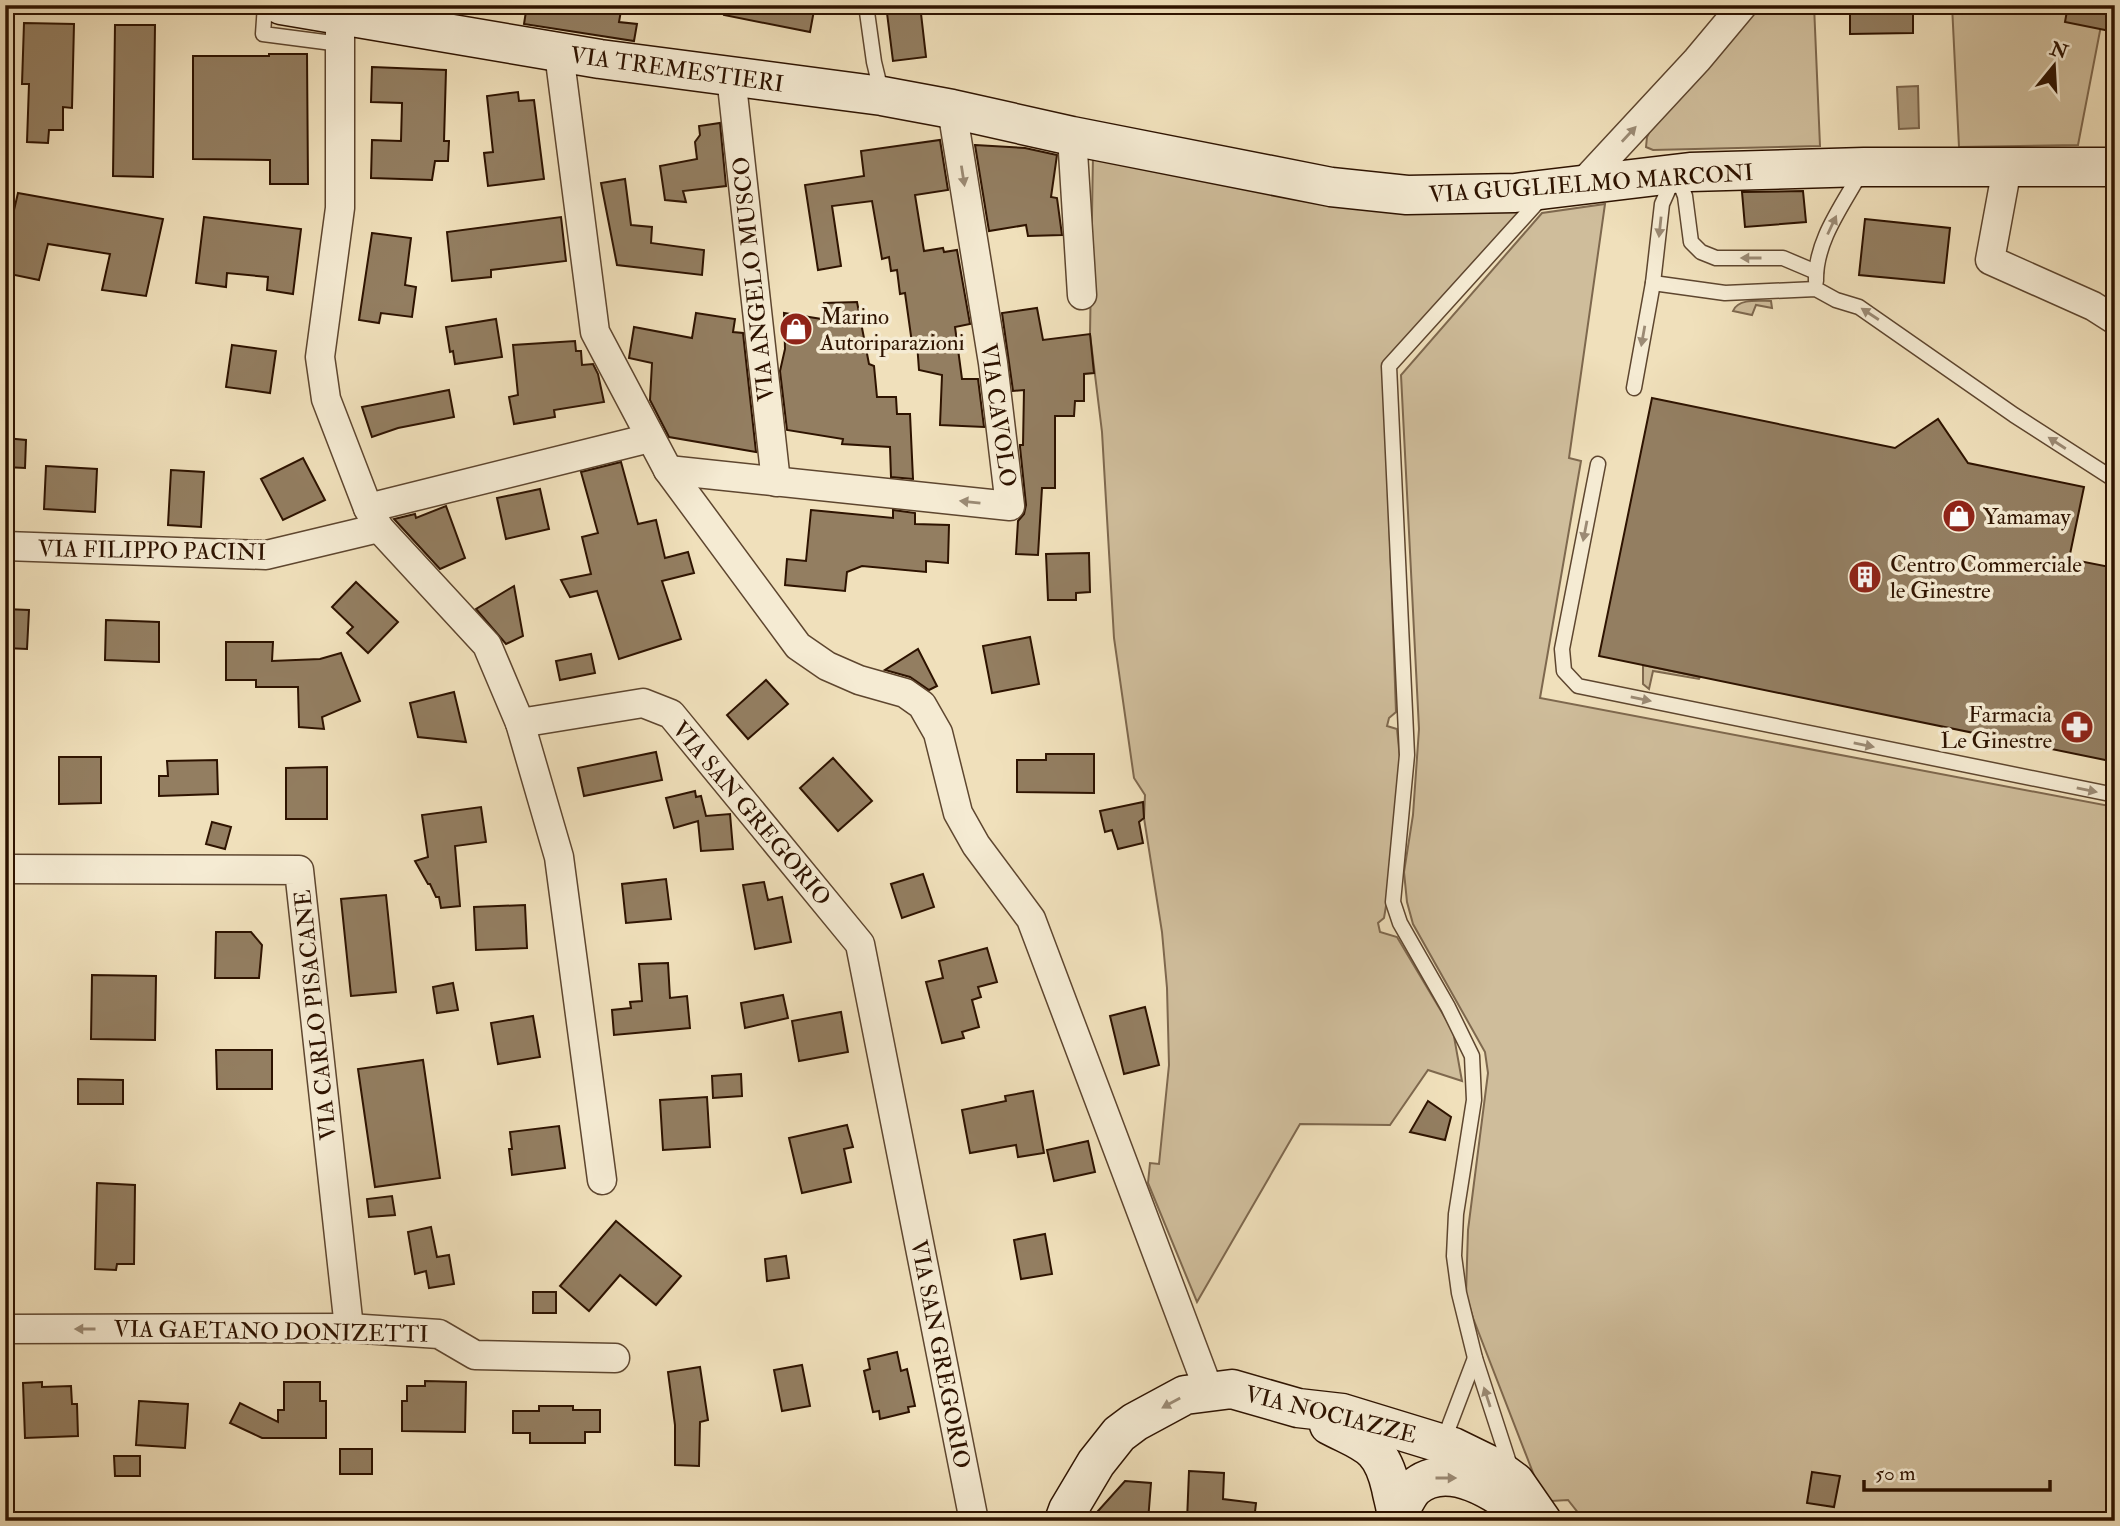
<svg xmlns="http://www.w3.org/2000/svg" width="2120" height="1526" font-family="'IM FELL Double Pica',serif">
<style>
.green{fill:#cfbd9b;stroke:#7e684e;stroke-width:2}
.water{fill:#ae9a7b;stroke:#7b644a;stroke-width:2}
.building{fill:#937e61;stroke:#2e1300;stroke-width:2}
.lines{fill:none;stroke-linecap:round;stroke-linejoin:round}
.lane-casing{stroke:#5e462f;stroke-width:17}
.street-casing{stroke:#5e462f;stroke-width:31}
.secondary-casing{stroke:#2e1300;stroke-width:41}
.lane{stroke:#f5ebd3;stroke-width:14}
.street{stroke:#f5ebd3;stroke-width:28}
.secondary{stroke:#f5ebd3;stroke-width:38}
.oneway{fill:#9b8a74}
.labels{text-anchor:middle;stroke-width:7;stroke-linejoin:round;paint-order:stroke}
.street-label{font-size:23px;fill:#2e1300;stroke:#f5ebd3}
.poi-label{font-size:23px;fill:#2e1300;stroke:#f5ebd3;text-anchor:start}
</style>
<rect width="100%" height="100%" fill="#f0e0bb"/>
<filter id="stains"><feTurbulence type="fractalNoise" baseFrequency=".00286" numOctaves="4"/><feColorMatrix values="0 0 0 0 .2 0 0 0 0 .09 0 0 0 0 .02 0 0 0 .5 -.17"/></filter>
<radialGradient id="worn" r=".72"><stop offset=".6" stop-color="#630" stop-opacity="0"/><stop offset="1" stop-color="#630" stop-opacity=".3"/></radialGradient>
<g class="green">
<path d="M 1754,5 L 1814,5 L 1820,146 L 1653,150 L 1646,147 L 1647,137 L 1655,120 Z"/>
<path d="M 1952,5 L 2105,5 L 2078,145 L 1959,147 Z"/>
<path d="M 1093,155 L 1522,209 L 1518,218 L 1384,371 L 1396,712 L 1389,718 L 1387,726 L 1397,729 L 1400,759 L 1387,900 L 1384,918 L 1378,923 L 1380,932 L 1397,937 L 1453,1031 L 1462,1081 L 1428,1070 L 1390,1125 L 1300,1124 L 1197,1302 L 1148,1183 L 1150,1163 L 1159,1164 L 1169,1065 L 1167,988 L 1162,932 L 1144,818 L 1145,795 L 1134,778 L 1114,638 L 1102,432 L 1090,334 Z"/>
<path d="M 1605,204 L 1569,458 L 1581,461 L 1540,698 L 2115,807 L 2115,1521 L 1859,1521 L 1844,1518 L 1844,1521 L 1577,1521 L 1579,1514 L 1568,1500 L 1551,1501 L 1537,1483 L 1473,1318 L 1466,1294 L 1468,1230 L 1488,1073 L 1485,1052 L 1413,924 L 1407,902 L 1404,872 L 1413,815 L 1419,729 L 1401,375 L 1542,213 Z"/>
<path d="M 1771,301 L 1772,308 L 1756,305 L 1752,315 L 1733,311 C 1738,298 1759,301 1771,301 Z"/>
<path d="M 1643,665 L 1700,677 L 1699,679 L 1653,671 L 1649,689 L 1643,684 Z"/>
</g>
<path class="water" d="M 1918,86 L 1919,128 L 1899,129 L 1897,87 Z"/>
<g class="building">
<path d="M 527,5 L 622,5 L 619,22 L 637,24 L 634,41 L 524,24 Z"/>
<path d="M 725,5 L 815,5 L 810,32 L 724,15 Z"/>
<path d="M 886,5 L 920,5 L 926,57 L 893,61 Z"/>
<path d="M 1850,5 L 1913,5 L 1913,33 L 1850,34 Z"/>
<path d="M 2068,5 L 2115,5 L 2115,32 L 2065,22 Z"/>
<path d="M 24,23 L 74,24 L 72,108 L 63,107 L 63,130 L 49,130 L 48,143 L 27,142 L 29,84 L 22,84 Z"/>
<path d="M 115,25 L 155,25 L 153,177 L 113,176 Z"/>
<path d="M 269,54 L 307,54 L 308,184 L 270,184 L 270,160 L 193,159 L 193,56 L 269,56 Z"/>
<path d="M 372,67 L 446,70 L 444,141 L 449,141 L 448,161 L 435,161 L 432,180 L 371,178 L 372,140 L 401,141 L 402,103 L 371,102 Z"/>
<path d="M 518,92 L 519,101 L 534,100 L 544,179 L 488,186 L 484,153 L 493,152 L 487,96 Z"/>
<path d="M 720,123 L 726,186 L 683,191 L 686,202 L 665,200 L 660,166 L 697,159 L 695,142 L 700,135 L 699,126 Z"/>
<path d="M 940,140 L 948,190 L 915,195 L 924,251 L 943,248 L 944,252 L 957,250 L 970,324 L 955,327 L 962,379 L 978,379 L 984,427 L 940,425 L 942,375 L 919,370 L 917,343 L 912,343 L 905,293 L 900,294 L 897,270 L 891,271 L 889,257 L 882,259 L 872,201 L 832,206 L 841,266 L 818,270 L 805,185 L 864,176 L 861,151 Z"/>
<path d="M 975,145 L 1025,148 L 1057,155 L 1051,197 L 1057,198 L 1062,235 L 1028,236 L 1026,225 L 989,231 Z"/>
<path d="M 625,179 L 631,225 L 652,227 L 651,243 L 704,250 L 702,275 L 617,265 L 601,183 Z"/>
<path d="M 1803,191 L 1806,222 L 1745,227 L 1742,192 Z"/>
<path d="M 18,193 L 163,219 L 146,296 L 102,290 L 110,254 L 48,244 L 39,280 L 5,273 L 5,248 Z"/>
<path d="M 204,217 L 301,229 L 293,294 L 267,290 L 268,277 L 227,273 L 226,287 L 196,283 Z"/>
<path d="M 561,217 L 566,261 L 491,270 L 491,277 L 452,281 L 447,232 Z"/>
<path d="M 1865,219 L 1950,228 L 1944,283 L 1859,275 Z"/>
<path d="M 372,233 L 411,238 L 405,285 L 416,287 L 412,317 L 381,313 L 379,323 L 359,320 Z"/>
<path d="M 857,302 L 869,364 L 874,366 L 877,397 L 896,397 L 897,414 L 910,414 L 913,479 L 891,477 L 890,447 L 842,444 L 843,439 L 787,430 L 780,371 L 785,349 L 784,313 L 828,320 L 824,303 Z"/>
<path d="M 1037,308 L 1043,340 L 1090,334 L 1094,373 L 1084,374 L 1084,401 L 1075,401 L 1074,416 L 1055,416 L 1055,488 L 1042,488 L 1038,555 L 1016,554 L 1018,521 L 1024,514 L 1026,505 L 1020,447 L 1020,445 L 1023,445 L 1024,390 L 1013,391 L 1002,313 Z"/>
<path d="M 696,313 L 735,319 L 733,332 L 743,333 L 756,452 L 669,437 L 650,400 L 652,363 L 629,358 L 634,327 L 692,338 Z"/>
<path d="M 496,319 L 502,357 L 455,364 L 453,351 L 450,352 L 446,327 Z"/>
<path d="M 575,341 L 576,351 L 581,351 L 582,365 L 593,364 L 598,374 L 604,402 L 554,410 L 555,417 L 514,424 L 509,397 L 518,395 L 513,345 Z"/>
<path d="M 232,345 L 276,351 L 270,393 L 226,387 Z"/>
<path d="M 449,390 L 454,417 L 398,428 L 372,437 L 362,407 Z"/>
<path d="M 1652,398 L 1895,448 L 1938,419 L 1968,463 L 2084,487 L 2069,559 L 2115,568 L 2115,762 L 1599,656 Z"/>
<path d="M 5,438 L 26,440 L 25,468 L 5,467 Z"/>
<path d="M 303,458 L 325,500 L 283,520 L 261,479 Z"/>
<path d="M 621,462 L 638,524 L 656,520 L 665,558 L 688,552 L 694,573 L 662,581 L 681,639 L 619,659 L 597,591 L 570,597 L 561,580 L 591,574 L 582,537 L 598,533 L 581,472 Z"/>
<path d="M 46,466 L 97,469 L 95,512 L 44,509 Z"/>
<path d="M 171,470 L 204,472 L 201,527 L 168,525 Z"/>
<path d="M 540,489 L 549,529 L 506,539 L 497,498 Z"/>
<path d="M 446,506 L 465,558 L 440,569 L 394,519 L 415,514 L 416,518 Z"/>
<path d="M 811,510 L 893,518 L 893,510 L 915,513 L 915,524 L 949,525 L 948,563 L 926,561 L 926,572 L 862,566 L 847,572 L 845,591 L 785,585 L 787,559 L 806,561 Z"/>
<path d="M 1089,553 L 1090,592 L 1076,593 L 1076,600 L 1048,600 L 1046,554 Z"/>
<path d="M 356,582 L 398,622 L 368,653 L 347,633 L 353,627 L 332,607 Z"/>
<path d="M 514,586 L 523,636 L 506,644 L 476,609 Z"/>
<path d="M 5,609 L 29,610 L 27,649 L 5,648 Z"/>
<path d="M 106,620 L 159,622 L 159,662 L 105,660 Z"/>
<path d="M 1030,637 L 1039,684 L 992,693 L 983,646 Z"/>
<path d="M 226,642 L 273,642 L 272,661 L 320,659 L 341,653 L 360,701 L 322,717 L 324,729 L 299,727 L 298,687 L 256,687 L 256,680 L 226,680 Z"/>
<path d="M 918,649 L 937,686 L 929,690 L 910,677 L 885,670 Z"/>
<path d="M 591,654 L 595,673 L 560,680 L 556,661 Z"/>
<path d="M 766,680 L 788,704 L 748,739 L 727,715 Z"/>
<path d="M 454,692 L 466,742 L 418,737 L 410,703 Z"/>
<path d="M 656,752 L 662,780 L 584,796 L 578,768 Z"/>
<path d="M 1046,754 L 1094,754 L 1094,793 L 1017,792 L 1017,760 L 1046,760 Z"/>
<path d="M 59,757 L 101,757 L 101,803 L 59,804 Z"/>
<path d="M 833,758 L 872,801 L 838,831 L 800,788 Z"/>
<path d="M 217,760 L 218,794 L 159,796 L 159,776 L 168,776 L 167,761 Z"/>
<path d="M 327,767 L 327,819 L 286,819 L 286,768 Z"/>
<path d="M 695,791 L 696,797 L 701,796 L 706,816 L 730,814 L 733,849 L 701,851 L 698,821 L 674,828 L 666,798 Z"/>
<path d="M 1143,802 L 1144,818 L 1139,822 L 1143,843 L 1118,849 L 1112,830 L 1105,832 L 1100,811 Z"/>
<path d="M 481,807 L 486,842 L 455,846 L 460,906 L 441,908 L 439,897 L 436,897 L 430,884 L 428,884 L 415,861 L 428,857 L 422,815 Z"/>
<path d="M 212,822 L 231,827 L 225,849 L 206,844 Z"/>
<path d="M 923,874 L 934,907 L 902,918 L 891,884 Z"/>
<path d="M 666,879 L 671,919 L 626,923 L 622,884 Z"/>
<path d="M 764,882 L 768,900 L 782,897 L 791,942 L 755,949 L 743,885 Z"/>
<path d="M 386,895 L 396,992 L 351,996 L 341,899 Z"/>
<path d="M 525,905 L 527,948 L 476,950 L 474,907 Z"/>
<path d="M 216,932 L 251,932 L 262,945 L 259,978 L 215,978 Z"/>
<path d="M 987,948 L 997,982 L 978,987 L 981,997 L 972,1000 L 979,1027 L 962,1032 L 964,1038 L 942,1043 L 926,982 L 943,978 L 939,961 Z"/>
<path d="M 668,963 L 670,998 L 687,996 L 690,1028 L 614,1035 L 612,1010 L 631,1008 L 630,1002 L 642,1001 L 639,964 Z"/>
<path d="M 92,975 L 156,976 L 155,1040 L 91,1039 Z"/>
<path d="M 453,983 L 458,1010 L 437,1013 L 433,987 Z"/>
<path d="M 783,995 L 788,1018 L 745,1028 L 741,1003 Z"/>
<path d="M 1145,1007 L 1159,1065 L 1124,1074 L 1110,1016 Z"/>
<path d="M 841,1012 L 848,1052 L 799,1061 L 792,1021 Z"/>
<path d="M 533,1016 L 540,1057 L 498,1064 L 491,1023 Z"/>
<path d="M 216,1050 L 272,1050 L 272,1089 L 217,1089 Z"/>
<path d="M 423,1060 L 440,1178 L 375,1187 L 358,1069 Z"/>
<path d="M 741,1074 L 742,1096 L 713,1098 L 712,1076 Z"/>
<path d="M 78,1079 L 123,1080 L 123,1104 L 78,1104 Z"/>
<path d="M 1033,1091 L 1044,1153 L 1018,1157 L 1016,1145 L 970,1153 L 962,1110 L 1006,1101 L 1005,1096 Z"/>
<path d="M 707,1097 L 710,1147 L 663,1150 L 660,1100 Z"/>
<path d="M 1428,1101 L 1451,1117 L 1445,1140 L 1410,1132 Z"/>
<path d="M 847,1125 L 853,1147 L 844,1149 L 851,1182 L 802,1193 L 789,1138 Z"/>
<path d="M 559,1126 L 565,1168 L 512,1175 L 509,1149 L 512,1149 L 510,1132 Z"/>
<path d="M 1088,1141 L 1095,1172 L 1054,1181 L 1047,1150 Z"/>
<path d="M 97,1183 L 135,1185 L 134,1264 L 117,1264 L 116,1270 L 95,1269 Z"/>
<path d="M 392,1196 L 395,1215 L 369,1217 L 367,1199 Z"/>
<path d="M 616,1221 L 681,1276 L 656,1305 L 620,1275 L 589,1311 L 560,1286 Z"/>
<path d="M 431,1227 L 437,1257 L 449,1255 L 454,1284 L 429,1288 L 426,1271 L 415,1274 L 408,1232 Z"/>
<path d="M 1045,1234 L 1052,1274 L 1021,1279 L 1014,1240 Z"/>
<path d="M 786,1256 L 789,1278 L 767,1281 L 765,1259 Z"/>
<rect x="533" y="1292" width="23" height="21"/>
<path d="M 897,1352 L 901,1371 L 907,1369 L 915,1406 L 908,1407 L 909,1412 L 880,1419 L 879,1411 L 873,1412 L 864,1371 L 870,1369 L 868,1359 Z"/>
<path d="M 802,1365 L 810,1406 L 782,1411 L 774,1370 Z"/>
<path d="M 700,1367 L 708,1420 L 700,1422 L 699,1466 L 675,1465 L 675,1425 L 668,1372 Z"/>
<path d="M 425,1381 L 466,1382 L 465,1432 L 402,1431 L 402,1401 L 407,1401 L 407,1386 L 425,1386 Z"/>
<path d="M 42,1382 L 42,1387 L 71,1386 L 72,1404 L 77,1404 L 78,1436 L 25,1438 L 23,1383 Z"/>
<path d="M 284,1382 L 320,1382 L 320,1401 L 326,1401 L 326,1438 L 262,1438 L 230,1423 L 240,1403 L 278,1422 L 278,1410 L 284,1410 Z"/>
<path d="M 139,1401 L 188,1404 L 185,1448 L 136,1445 Z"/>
<path d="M 539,1406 L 573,1406 L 573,1410 L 600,1410 L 600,1432 L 585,1432 L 585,1443 L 530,1443 L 530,1433 L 513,1433 L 513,1411 L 539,1411 Z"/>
<rect x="340" y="1449" width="32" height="25"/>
<path d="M 114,1456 L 140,1456 L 140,1476 L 115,1476 Z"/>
<path d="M 1189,1471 L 1224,1473 L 1223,1499 L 1256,1503 L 1254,1521 L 1222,1519 L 1222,1521 L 1187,1521 Z"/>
<path d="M 1812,1472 L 1840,1476 L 1834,1507 L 1807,1503 Z"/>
<path d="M 1125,1481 L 1151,1483 L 1148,1521 L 1089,1521 Z"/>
</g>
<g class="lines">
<defs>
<g id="lane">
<path d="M 265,5 L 263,34 L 340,44"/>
<path d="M 866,5 L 874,62 L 882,95"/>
<path d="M 1677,176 L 1685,196 L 1691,242 L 1701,252 L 1716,258 L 1783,258 L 1816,272"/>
<path d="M 1816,281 C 1815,241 1843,205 1861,172"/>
<path d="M 1653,283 L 1725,293 L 1816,289 L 1836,300 L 1859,307 L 2014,415 L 2115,480"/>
<path d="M 1634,388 L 1653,283 L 1662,204 L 1674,177"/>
<path d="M 1598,464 L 1562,649 L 1564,671 L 1578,686 L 2115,795"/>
<path d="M 1443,1442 L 1475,1358"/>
<path d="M 1511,1469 L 1475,1358 L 1459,1293 L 1454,1256 L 1456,1214 L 1474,1100 L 1472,1056 L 1448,1007 L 1400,923 L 1393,902 L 1407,755 L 1389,366 L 1543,196"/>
</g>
<g id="street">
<path d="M 340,16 L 340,208 L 320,357 L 326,399 L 368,508 L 379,528 L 487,645 L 520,723 L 643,703 L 671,714 L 860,944 L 974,1521"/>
<path d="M 559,53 L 595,332 L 668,470 L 798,646 L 827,666 L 859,680 L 905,693 L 922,705 L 938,733 L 958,813 L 976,845 L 1031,919 L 1209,1391"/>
<path d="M 731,76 L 776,482"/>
<path d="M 1072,136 L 1082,295"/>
<path d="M 2007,168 L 1990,260 L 2093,306 L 2115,320"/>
<path d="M 1582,184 L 1697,60 L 1743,5"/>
<path d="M 668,470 L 1010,506 L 993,363 L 952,109"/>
<path d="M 368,508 L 650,438"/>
<path d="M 5,546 L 266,555 L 379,528"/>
<path d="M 520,723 L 559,857 L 602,1180"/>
<path d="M 5,869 L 299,870 L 349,1328"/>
<path d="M 5,1329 L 349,1328 L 439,1334 L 475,1355 L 615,1358"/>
</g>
<g id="secondary">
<path d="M 281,5 L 600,59 L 882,96 L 952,109 L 1072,136 L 1331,187 L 1407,195 L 1515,193 L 1690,172 L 1864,167 L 2115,167"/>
<path d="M 1329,1425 C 1365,1444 1381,1444 1391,1488 C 1393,1499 1397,1510 1397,1521"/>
<path d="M 1397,1516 C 1402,1508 1407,1495 1414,1488 C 1440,1465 1476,1481 1501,1497"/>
<path d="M 1064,1521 L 1068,1510 L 1096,1463 L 1119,1434 L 1135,1422 L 1185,1395 L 1232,1389 L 1298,1408 L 1342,1413 L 1453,1447 L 1496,1468 L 1515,1482 L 1542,1521"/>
</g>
</defs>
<use href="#lane" class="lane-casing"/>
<use href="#street" class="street-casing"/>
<use href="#secondary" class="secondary-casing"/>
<use href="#lane" class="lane"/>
<use href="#street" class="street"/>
<use href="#secondary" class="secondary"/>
</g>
<defs><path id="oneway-solid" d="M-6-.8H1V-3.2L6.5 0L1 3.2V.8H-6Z" transform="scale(1.75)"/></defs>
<g class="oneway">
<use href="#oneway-solid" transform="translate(1629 134) rotate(-47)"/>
<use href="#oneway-solid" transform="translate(963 176) rotate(81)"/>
<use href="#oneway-solid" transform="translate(1832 225) rotate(-65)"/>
<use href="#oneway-solid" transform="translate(1660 227) rotate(96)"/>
<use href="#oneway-solid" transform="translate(1751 258) rotate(180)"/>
<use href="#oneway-solid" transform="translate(1870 314) rotate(-147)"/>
<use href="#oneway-solid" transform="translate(1643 336) rotate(100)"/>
<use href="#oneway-solid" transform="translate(2057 443) rotate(-147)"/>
<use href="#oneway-solid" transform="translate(970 502) rotate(-174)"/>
<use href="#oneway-solid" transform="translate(1585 531) rotate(101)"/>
<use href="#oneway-solid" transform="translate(1641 699) rotate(12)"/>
<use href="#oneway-solid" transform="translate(1864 745) rotate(11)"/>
<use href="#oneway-solid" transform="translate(2087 790) rotate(12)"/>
<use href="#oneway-solid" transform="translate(85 1329) rotate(180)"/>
<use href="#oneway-solid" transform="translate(1487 1397) rotate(-108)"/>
<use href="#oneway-solid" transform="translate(1171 1403) rotate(151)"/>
<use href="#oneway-solid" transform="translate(1446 1478)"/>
</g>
<defs>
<symbol id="shop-disc" viewBox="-11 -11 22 22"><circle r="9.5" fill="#8f2418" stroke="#f5ebd3"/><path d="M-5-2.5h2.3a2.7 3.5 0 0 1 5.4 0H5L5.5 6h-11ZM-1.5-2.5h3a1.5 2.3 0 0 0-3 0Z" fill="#fff"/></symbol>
<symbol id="building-disc" viewBox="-11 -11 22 22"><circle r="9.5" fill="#8f2418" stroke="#f5ebd3"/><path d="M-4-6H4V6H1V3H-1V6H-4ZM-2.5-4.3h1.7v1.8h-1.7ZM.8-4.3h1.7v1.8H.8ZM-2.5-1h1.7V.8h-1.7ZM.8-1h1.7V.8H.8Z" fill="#fff"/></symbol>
<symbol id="pharmacy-disc" viewBox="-11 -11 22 22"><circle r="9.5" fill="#8f2418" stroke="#f5ebd3"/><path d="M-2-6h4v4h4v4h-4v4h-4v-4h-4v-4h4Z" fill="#fff"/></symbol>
</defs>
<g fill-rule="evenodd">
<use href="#shop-disc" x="777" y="310" width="38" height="38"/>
<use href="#shop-disc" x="1940" y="497" width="38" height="38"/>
<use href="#building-disc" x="1846" y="558" width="38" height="38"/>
<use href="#pharmacy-disc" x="2058" y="708" width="38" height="38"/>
</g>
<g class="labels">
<g class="street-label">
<text transform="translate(677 69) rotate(8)" y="8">VIA TREMESTIERI</text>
<text transform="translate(1591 183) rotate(-4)" y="8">VIA GUGLIELMO MARCONI</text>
<text transform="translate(753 279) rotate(-96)" y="8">VIA ANGELO MUSCO</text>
<text transform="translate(999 415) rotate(82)" y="8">VIA CAVOLO</text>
<text transform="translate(152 550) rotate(1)" y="8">VIA FILIPPO PACINI</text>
<text transform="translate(752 813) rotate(50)" y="8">VIA SAN GREGORIO</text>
<text transform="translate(315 1015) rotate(-96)" y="8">VIA CARLO PISACANE</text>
<text transform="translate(271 1331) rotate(1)" y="8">VIA GAETANO DONIZETTI</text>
<text transform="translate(941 1354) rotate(79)" y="8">VIA SAN GREGORIO</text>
<text transform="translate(1331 1414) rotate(14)" y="8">VIA NOCIAZZE</text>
</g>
<g class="poi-label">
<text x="820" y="324">Marino<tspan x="820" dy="26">Autoriparazioni</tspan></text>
<text x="1983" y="524">Yamamay</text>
<text x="1890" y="572">Centro Commerciale<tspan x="1890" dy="26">le Ginestre</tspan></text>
<text x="2052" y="722" text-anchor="end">Farmacia<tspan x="2052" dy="26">Le Ginestre</tspan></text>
</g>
</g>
<rect width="2120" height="1526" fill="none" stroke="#f0e0bb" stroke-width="28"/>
<rect x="7" y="7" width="2106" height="1512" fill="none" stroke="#2e1300" stroke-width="3.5"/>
<rect x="14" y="14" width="2092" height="1498" fill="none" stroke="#2e1300" stroke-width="2"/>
<g transform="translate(2054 66) rotate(18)" stroke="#f5ebd3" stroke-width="5" paint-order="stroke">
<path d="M0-5L12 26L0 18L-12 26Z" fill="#2e1300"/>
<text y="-10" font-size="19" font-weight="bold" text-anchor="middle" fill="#2e1300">N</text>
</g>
<path d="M1864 1480v10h186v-10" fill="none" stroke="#2e1300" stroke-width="3.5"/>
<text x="1875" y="1480" font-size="21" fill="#2e1300" stroke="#f5ebd3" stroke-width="5" paint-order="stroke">50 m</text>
<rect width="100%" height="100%" filter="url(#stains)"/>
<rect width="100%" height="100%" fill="url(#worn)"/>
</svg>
